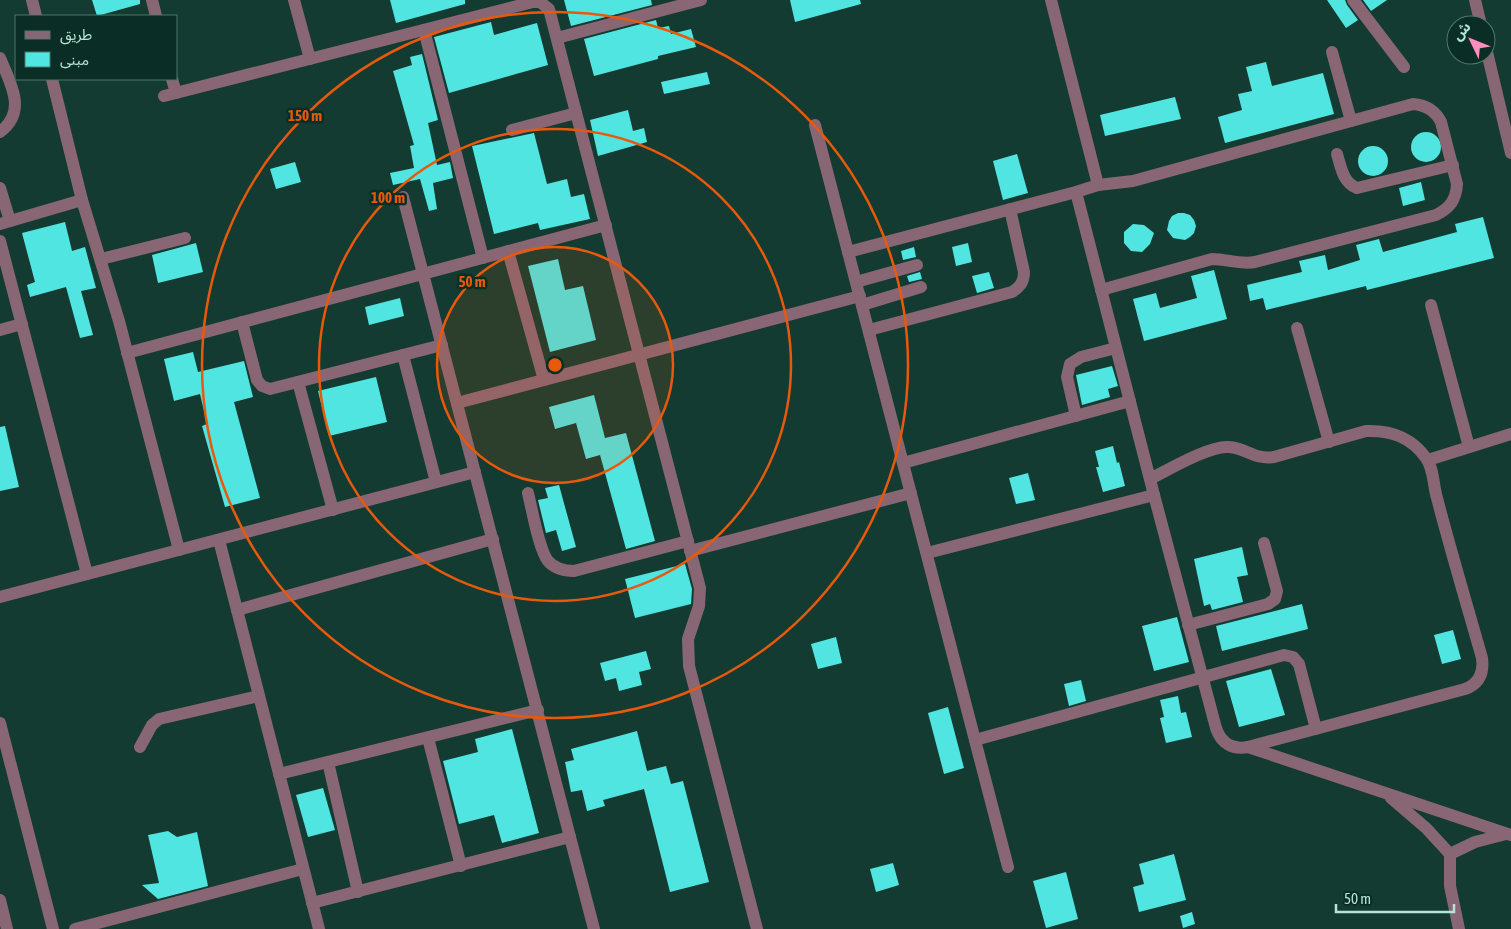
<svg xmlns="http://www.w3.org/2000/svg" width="1511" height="929" font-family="'Asap Condensed','Noto Sans Arabic',sans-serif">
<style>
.built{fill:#133b31;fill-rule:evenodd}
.building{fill:#51e5e2}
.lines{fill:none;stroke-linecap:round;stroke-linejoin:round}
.minor{stroke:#896674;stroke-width:12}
.ring{fill:none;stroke:#e8590c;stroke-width:2.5}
.centre{fill:#e8590c;stroke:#0a2e25;stroke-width:2.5}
.ring-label{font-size:15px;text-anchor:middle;font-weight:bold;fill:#e8590c;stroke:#0a2e25;stroke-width:5;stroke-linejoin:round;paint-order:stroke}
</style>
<rect width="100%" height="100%" fill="#0a2e25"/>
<path class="built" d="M 0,0 L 1511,0 L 1511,929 L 0,929 ZM 16,16 L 176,16 L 176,79 L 16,79 ZM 1456,25 L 1486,25 L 1486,55 L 1456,55 Z"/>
<g class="building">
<path d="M 92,0 L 140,0 L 140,4 L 97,16 Z"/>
<path d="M 390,0 L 465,0 L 465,4 L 396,23 Z"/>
<path d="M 564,0 L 651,0 L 652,5 L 571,26 Z"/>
<path d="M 790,0 L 860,0 L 861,4 L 795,22 Z"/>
<path d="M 1327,0 L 1345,0 L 1347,5 L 1358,20 L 1346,28 Z"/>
<path d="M 1363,0 L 1387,0 L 1371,11 Z"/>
<path d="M 656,20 L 658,28 L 669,26 L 671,34 L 691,29 L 696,47 L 658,56 L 658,59 L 594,76 L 584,39 Z"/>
<path d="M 491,22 L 494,35 L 537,23 L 548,65 L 449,93 L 434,37 Z"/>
<path d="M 422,54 L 438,120 L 428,123 L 437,165 L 450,162 L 453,178 L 433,183 L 437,209 L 429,211 L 420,179 L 393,185 L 390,173 L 414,168 L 410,146 L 414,145 L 393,71 L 412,65 L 410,57 Z"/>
<path d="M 1266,62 L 1272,86 L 1323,73 L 1334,114 L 1225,143 L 1218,117 L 1242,110 L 1238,94 L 1252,91 L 1246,67 Z"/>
<path d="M 707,72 L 710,84 L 664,94 L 661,82 Z"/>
<path d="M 1175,97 L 1181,119 L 1105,136 L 1100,115 Z"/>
<path d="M 628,110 L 633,131 L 644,128 L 647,142 L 598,156 L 590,120 Z"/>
<circle cx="1426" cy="147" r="15"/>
<path d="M 534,133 L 547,184 L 567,179 L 571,197 L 584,194 L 590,219 L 540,230 L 538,223 L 494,234 L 472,146 Z"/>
<circle cx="1373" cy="161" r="15"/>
<path d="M 1017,154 L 1028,193 L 1003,200 L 993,161 Z"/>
<path d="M 295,162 L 301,182 L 276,189 L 270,169 Z"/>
<path d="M 1421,182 L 1425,200 L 1403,206 L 1399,188 Z"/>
<path d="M 1178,213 L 1184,213 L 1190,215 L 1194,220 L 1196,226 L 1194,233 L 1190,237 L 1185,240 L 1173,238 L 1167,230 L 1169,221 L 1172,216 Z"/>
<path d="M 1483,217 L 1494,258 L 1367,290 L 1366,286 L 1266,310 L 1263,298 L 1250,301 L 1247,285 L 1302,272 L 1299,261 L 1325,255 L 1328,270 L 1360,260 L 1356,245 L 1379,239 L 1383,252 L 1457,232 L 1455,224 Z"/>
<path d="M 65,222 L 72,251 L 85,247 L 96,288 L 81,291 L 93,335 L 80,338 L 66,287 L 30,297 L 27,285 L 35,282 L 22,233 Z"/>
<path d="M 1133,224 L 1144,225 L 1154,233 L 1150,244 L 1142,252 L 1131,251 L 1124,243 L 1124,232 Z"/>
<path d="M 196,243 L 203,272 L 158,283 L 152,255 Z"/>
<path d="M 968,243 L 972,262 L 956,266 L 952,247 Z"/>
<path d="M 914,247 L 916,257 L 903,260 L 901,251 Z"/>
<path d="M 558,259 L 565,290 L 583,286 L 596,340 L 550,352 L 528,266 Z"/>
<path d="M 1214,270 L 1227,319 L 1144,341 L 1133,299 L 1156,293 L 1160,308 L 1197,298 L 1191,276 Z"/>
<path d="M 920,272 L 922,279 L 909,282 L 907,276 Z"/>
<path d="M 989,272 L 994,288 L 977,293 L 972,276 Z"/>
<path d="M 400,298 L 404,316 L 369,325 L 365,307 Z"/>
<path d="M 193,352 L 198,372 L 244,361 L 253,397 L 234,402 L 260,498 L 225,507 L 202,426 L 207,424 L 200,394 L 174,401 L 164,359 Z"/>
<path d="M 1112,366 L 1118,386 L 1108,389 L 1110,397 L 1082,405 L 1076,375 Z"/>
<path d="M 376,377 L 387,422 L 329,436 L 318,391 Z"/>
<path d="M 594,395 L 605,438 L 626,433 L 655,541 L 626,549 L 600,455 L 586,459 L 576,423 L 555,429 L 549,407 Z"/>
<path d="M 5,426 L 19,487 L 0,491 L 0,427 Z"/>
<path d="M 1113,446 L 1117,463 L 1119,462 L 1125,486 L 1103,492 L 1096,467 L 1099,467 L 1095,451 Z"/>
<path d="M 1028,473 L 1035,500 L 1016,504 L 1009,478 Z"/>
<path d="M 559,485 L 576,547 L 562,551 L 556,530 L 546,533 L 538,500 L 548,498 L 545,488 Z"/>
<path d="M 1242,547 L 1248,575 L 1237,577 L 1243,602 L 1212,610 L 1210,604 L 1204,606 L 1194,559 Z"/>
<path d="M 685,564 L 692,589 L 691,604 L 635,618 L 625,579 Z"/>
<path d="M 1302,604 L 1308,629 L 1222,651 L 1216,626 Z"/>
<path d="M 1177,617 L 1189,662 L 1154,671 L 1142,626 Z"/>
<path d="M 1453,630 L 1461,659 L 1442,664 L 1434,635 Z"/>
<path d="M 836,637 L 842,663 L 818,669 L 811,644 Z"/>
<path d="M 646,651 L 651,669 L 639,672 L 642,685 L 619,691 L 616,678 L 605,681 L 600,663 Z"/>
<path d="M 1271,669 L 1285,715 L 1239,727 L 1226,681 Z"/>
<path d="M 1081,680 L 1086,701 L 1069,706 L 1064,684 Z"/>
<path d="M 1178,696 L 1181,713 L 1186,712 L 1192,737 L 1166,743 L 1160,718 L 1164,717 L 1160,700 Z"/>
<path d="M 948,707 L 964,768 L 944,774 L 928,713 Z"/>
<path d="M 512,729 L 539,833 L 502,843 L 494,815 L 459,824 L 443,761 L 478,752 L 475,739 Z"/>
<path d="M 637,731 L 647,771 L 666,766 L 671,784 L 683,781 L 709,882 L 670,892 L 644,789 L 603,800 L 605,806 L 587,811 L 582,790 L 571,792 L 565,762 L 574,760 L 571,749 Z"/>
<path d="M 323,788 L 335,830 L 308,837 L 296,795 Z"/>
<path d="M 168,831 L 177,837 L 197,832 L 208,886 L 158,899 L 142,885 L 159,883 L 148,835 Z"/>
<path d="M 1174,854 L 1186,900 L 1139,912 L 1133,887 L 1144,884 L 1139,864 Z"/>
<path d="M 893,863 L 899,885 L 876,892 L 870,869 Z"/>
<path d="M 1066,872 L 1078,919 L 1046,928 L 1033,881 Z"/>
<path d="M 1192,912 L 1195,924 L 1183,928 L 1180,916 Z"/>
</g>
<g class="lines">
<g class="minor">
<path d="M 32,0 L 36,16"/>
<path d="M 152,0 L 156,16"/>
<path d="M 294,0 L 310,59"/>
<path d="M 1051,0 L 1098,185"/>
<path d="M 1353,0 L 1404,67"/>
<path d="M 1475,0 L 1481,25"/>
<path d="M 424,30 L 483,258"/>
<path d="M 557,38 L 701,0"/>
<path d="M 1486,48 L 1511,153"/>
<path d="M 1332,52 L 1351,121"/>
<path d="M 0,58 C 10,83 28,111 0,132"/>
<path d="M 52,79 L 82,200 L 119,321 L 179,550"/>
<path d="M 172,79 L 176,93"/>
<path d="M 164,96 L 533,2 L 540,2 L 549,9 L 700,588 L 699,606 L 688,639 L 689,666 L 757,929"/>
<path d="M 815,125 L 1008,867"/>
<path d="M 512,130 L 576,113"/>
<path d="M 1337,154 C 1341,167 1343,183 1357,188 L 1453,165"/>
<path d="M 0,188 L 10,221"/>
<path d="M 1076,192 L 1154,495 L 1216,728 C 1221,743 1232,750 1248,747 L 1465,689 C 1479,684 1484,673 1482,658 C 1467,605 1451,552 1437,498 C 1433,485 1434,469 1426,458 C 1411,437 1391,430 1366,431 L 1274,457 C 1254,460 1247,448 1229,447 C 1210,445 1168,470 1150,479"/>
<path d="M 403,197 L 594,929"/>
<path d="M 0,224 L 82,200"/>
<path d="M 0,241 L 87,574"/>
<path d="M 508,251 L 544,380"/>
<path d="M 848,252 L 1076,192 L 1098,185 L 1133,181 L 1413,104 C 1426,105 1435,110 1441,122 L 1457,184 C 1456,200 1450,208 1436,215 L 1255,262 C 1240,265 1227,259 1212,259 L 1101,290"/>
<path d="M 101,259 L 185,238"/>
<path d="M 856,282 L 917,265"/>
<path d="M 862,305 L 921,287"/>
<path d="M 1431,305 L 1469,447"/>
<path d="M 242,322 L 257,380 L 262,386 L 270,389 L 442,345"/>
<path d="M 1297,328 L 1329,442"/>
<path d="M 0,330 L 22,324"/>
<path d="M 869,330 L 1012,292 C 1020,287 1024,282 1024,272 L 1010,209"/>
<path d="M 127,353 L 606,225"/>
<path d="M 403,355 L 436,482"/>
<path d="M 298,382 L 333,510"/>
<path d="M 457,403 L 860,296"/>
<path d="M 1076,416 L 1067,377 L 1070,364 L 1081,357 L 1116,348"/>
<path d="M 1428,460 L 1511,434"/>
<path d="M 903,463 L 1130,401"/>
<path d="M 528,493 C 532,509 539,550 548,561 C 555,569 564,571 574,571 L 688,541"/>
<path d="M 219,540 L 319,929"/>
<path d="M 690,551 L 911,493"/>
<path d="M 927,553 L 1154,495"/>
<path d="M 0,597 L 475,472"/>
<path d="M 237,610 L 493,539"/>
<path d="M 1188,625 L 1268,604 L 1275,599 L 1277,591 L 1264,543"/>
<path d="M 0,723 L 53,929"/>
<path d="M 428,738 L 461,866"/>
<path d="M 975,740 L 1284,655 L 1293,657 L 1299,664 L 1316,729"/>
<path d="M 140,747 L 152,725 L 159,719 L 259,696"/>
<path d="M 1248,747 L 1511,835"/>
<path d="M 328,762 L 358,892"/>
<path d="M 279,774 L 538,710"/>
<path d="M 1391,798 L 1426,828 L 1450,854 L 1450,886 L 1459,929"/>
<path d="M 1450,854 L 1475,842 L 1506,834"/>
<path d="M 0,900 L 7,929"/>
<path d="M 312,903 L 570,837"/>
<path d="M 75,929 L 303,869"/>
</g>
</g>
<circle cx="555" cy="365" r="118" fill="#e8590c" fill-opacity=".12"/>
<g class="ring">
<circle cx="555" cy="365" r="118"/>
<circle cx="555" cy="365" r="236"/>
<circle cx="555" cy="365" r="353"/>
</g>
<circle cx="555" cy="365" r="8" class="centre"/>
<g class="ring-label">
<text x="305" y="121">150 m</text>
<text x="388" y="203">100 m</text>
<text x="472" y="287">50 m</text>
</g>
<rect x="15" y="15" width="162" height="65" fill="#0a2e25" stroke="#4e776b"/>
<rect x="25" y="31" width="25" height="8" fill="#896674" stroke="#4e776b"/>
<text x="60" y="40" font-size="15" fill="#b4e4d4">طريق</text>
<rect x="25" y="52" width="25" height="15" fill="#51e5e2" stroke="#4e776b"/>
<text x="60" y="65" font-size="15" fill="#b4e4d4">مبنى</text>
<g transform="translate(1471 40) rotate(313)"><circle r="24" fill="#0a2e25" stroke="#4e776b"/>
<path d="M0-4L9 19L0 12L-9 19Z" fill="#fd8ebf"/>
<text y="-8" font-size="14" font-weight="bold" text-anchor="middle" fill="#b4e4d4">ش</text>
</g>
<path d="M1336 904v8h118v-8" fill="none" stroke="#b4e4d4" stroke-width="2.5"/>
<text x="1344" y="904" font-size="15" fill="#b4e4d4" stroke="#0a2e25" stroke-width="4" paint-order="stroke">50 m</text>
</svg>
